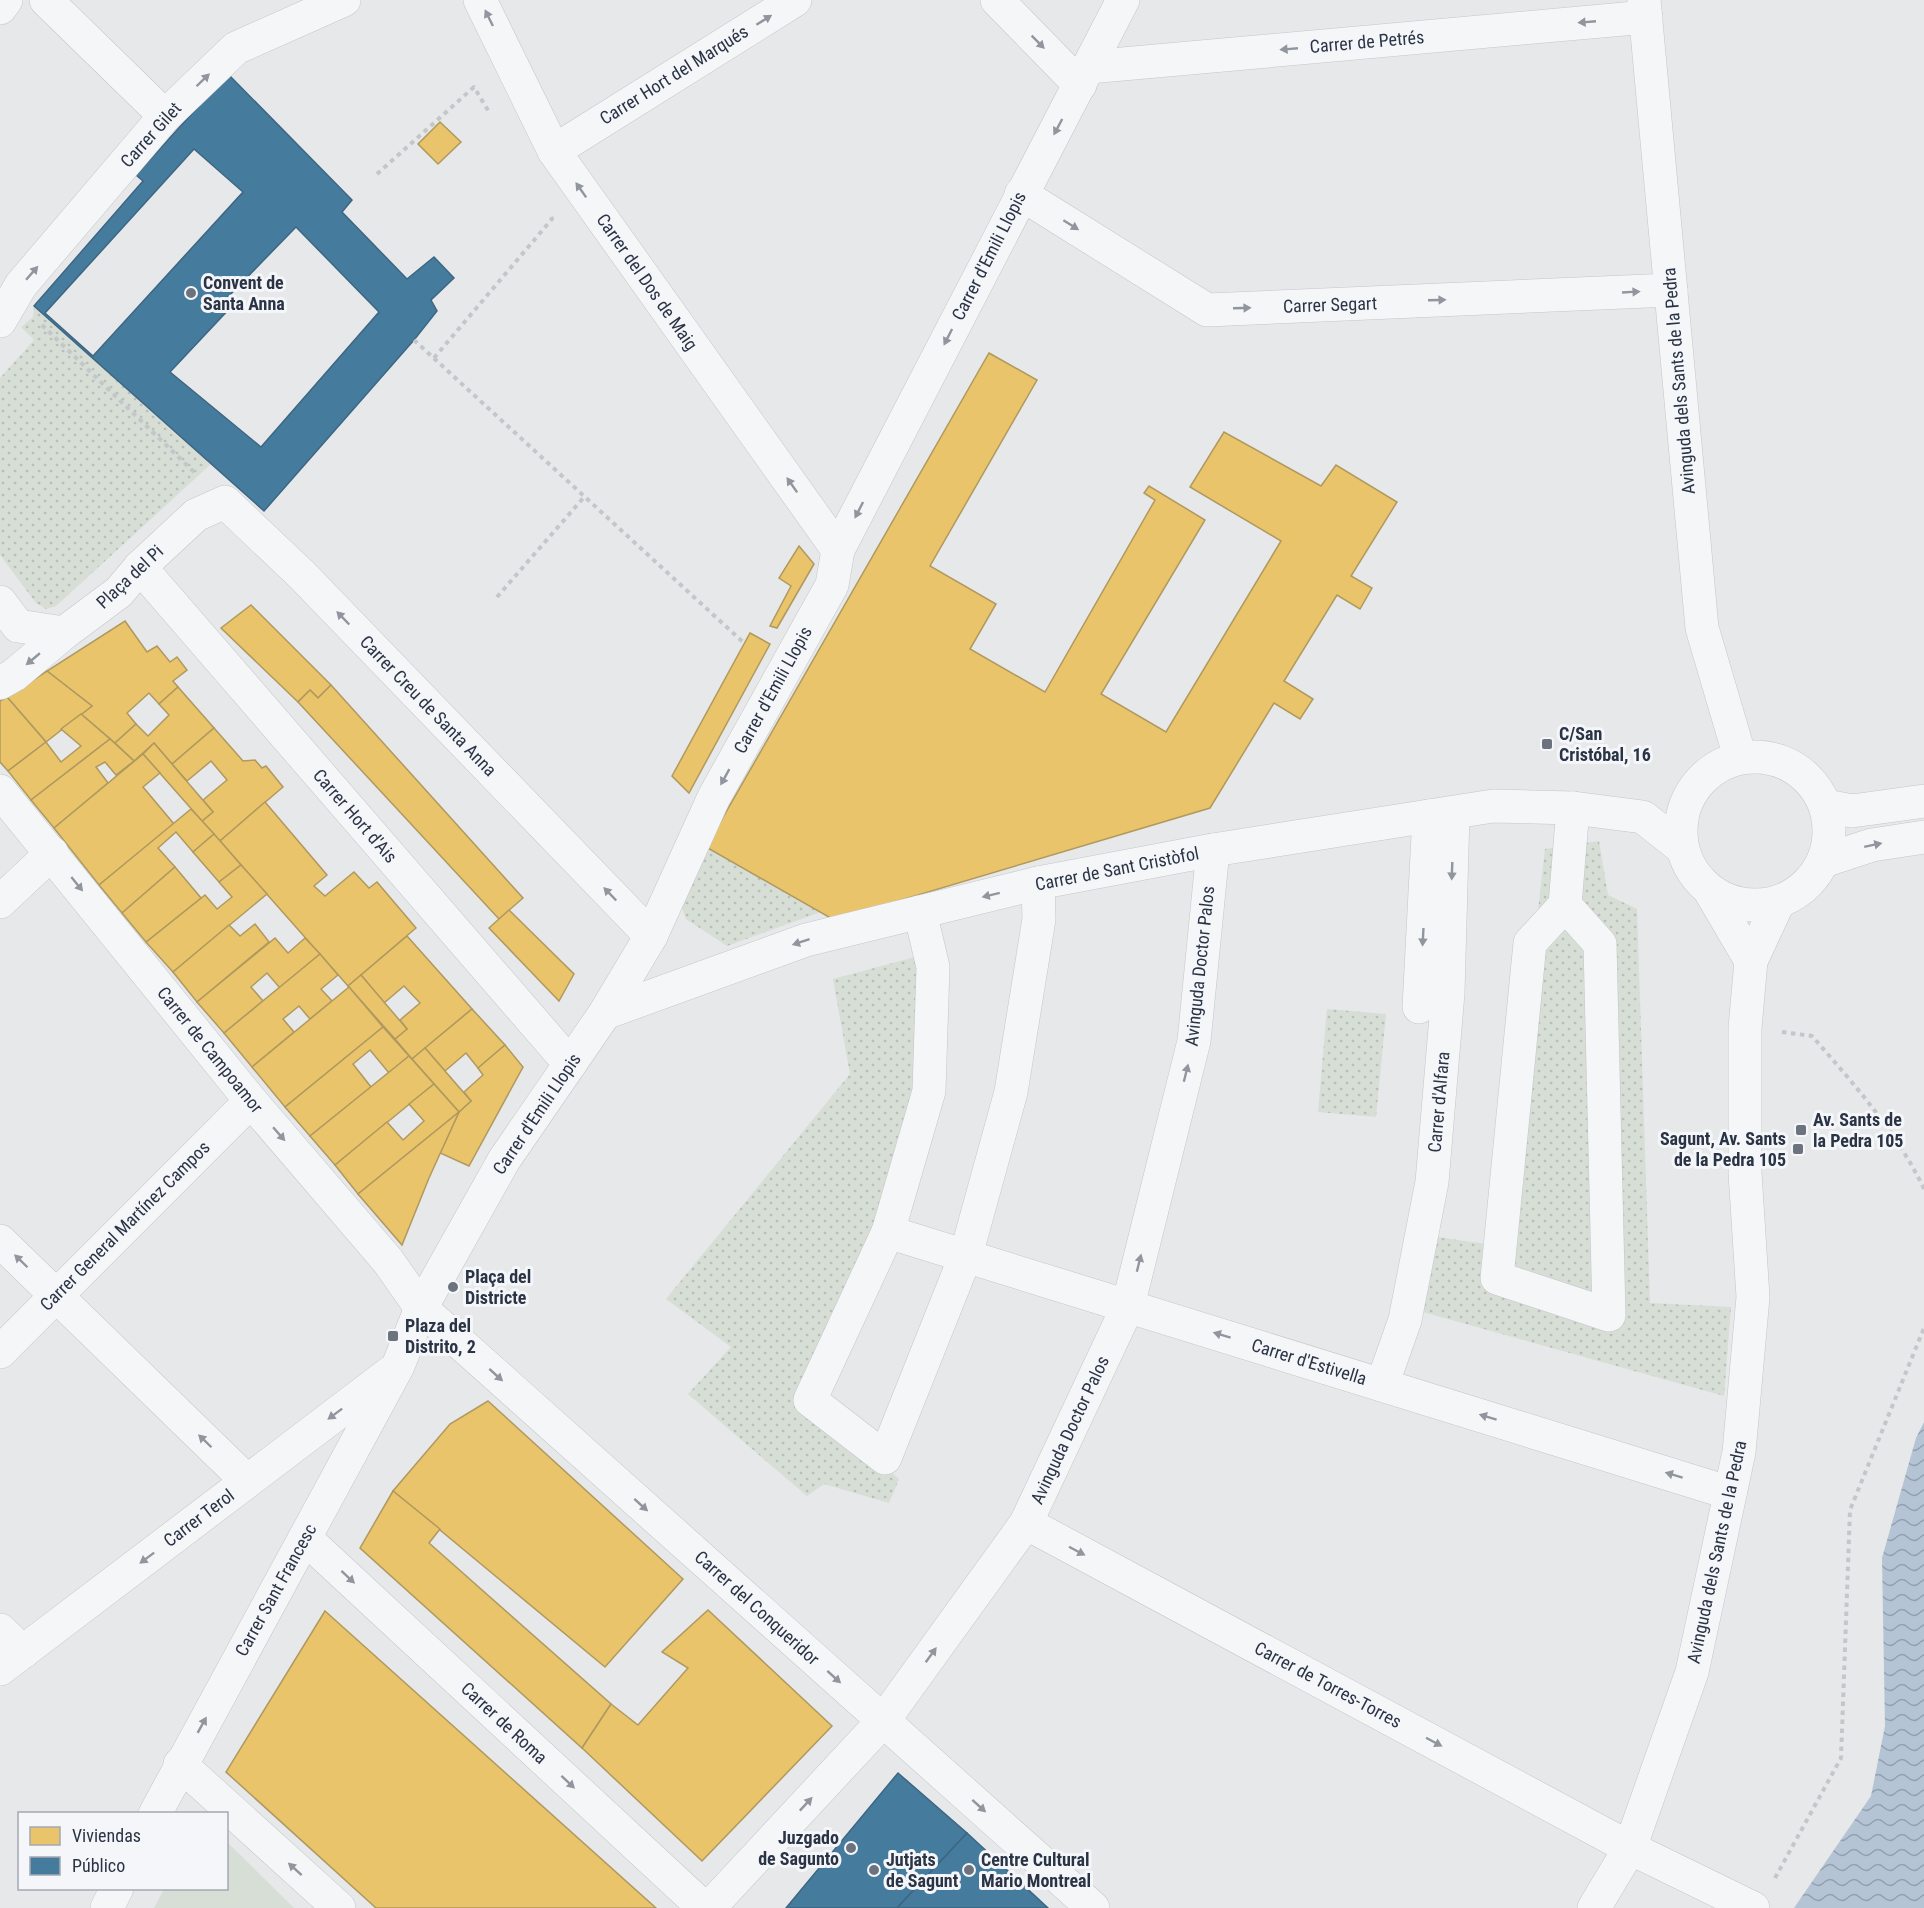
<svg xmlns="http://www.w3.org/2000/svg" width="1924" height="1908" font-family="'Roboto Condensed',sans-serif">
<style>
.grass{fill:#d6ded6}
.park{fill:url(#park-dots)}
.water{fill:url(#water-waves)}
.homes{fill:#e9c46a;stroke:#b0995f;stroke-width:1.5}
.public{fill:#457b9d;stroke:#3d6683;stroke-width:1.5;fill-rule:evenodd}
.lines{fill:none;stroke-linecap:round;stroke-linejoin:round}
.minor-casing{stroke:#c4c6c8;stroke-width:34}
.path{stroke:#c5c6ca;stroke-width:4;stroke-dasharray:4.5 4.5;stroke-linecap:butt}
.minor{stroke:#f5f6f7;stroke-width:33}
.oneway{fill:#90959e}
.poi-dot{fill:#6c737f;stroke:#f4f6f9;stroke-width:2}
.labels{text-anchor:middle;stroke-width:6;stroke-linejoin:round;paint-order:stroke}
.street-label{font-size:18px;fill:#2b3445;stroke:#f4f6f9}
.poi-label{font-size:18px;font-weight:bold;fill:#2b3445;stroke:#f4f6f9;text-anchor:start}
</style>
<defs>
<pattern id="park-dots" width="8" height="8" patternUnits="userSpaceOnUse" patternTransform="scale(1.5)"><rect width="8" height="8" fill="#d6ded6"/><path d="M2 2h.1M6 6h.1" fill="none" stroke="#b8bfb9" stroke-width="1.8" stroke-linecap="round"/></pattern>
<pattern id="water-waves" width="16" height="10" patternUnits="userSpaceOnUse" patternTransform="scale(1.5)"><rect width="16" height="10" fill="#b4c4d5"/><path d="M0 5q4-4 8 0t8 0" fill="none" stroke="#93a0af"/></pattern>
</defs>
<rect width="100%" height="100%" fill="#e6e8ea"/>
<path class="grass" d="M 227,1842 L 294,1908 L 154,1908 L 164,1889 L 226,1888 Z"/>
<g class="park">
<path d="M 34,306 L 211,464 L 56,606 L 46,609 L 36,603 L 0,555 L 0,378 L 34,340 L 21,327 L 33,317 Z"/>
<path d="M 1599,841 L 1608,895 L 1637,909 L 1650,1303 L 1731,1307 L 1724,1396 L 1423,1312 L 1437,1237 L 1500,1246 L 1545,849 Z"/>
<path d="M 706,847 L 821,912 L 727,946 L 686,919 L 680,902 Z"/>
<path d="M 930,953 L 929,1091 L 810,1400 L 899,1479 L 889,1503 L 824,1484 L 807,1496 L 688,1394 L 731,1347 L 666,1299 L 850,1074 L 833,979 Z"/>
<path d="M 1327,1009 L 1386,1014 L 1376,1117 L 1318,1112 Z"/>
</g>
<path class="water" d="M 1924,1422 L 1924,1908 L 1794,1908 L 1871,1796 L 1885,1726 L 1882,1558 L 1916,1438 Z"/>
<g class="homes">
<path d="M 440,122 L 461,142 L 438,164 L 418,144 Z"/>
<path d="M 989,353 L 1037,380 L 930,566 L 996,604 L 970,649 L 1045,692 L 1155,500 L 1144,493 L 1149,486 L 1205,520 L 1101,694 L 1166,732 L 1281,541 L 1190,487 L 1224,432 L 1321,486 L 1336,465 L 1397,502 L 1351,576 L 1372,588 L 1360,609 L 1337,595 L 1284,681 L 1313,699 L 1300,719 L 1274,703 L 1210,808 L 834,920 L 706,847 Z"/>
<path d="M 799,546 L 814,564 L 777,628 L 770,626 L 791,586 L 779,578 Z"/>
<path d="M 251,605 L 331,685 L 318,698 L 310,690 L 298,702 L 221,628 Z"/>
<path d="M 125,621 L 147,652 L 157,646 L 170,662 L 177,657 L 187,670 L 173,681 L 178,687 L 159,704 L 149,693 L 127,713 L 136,724 L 115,743 L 81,714 L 92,706 L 47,671 Z"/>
<path d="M 750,633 L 770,644 L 689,793 L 672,776 Z"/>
<path d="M 47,671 L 92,706 L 46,742 L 7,697 Z"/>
<path d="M 331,685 L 523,898 L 499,919 L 298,702 L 310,690 L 318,698 Z"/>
<path d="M 178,687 L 214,728 L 172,764 L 154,743 L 134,761 L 115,743 L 136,724 L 148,736 L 169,715 L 159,704 Z"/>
<path d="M 7,697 L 46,742 L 8,771 L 0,762 L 0,701 Z"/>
<path d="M 81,714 L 110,739 L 31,800 L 8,771 L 46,742 L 61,762 L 81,746 L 61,729 Z"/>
<path d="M 214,728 L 243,761 L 255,760 L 262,768 L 266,766 L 283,787 L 220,841 L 202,821 L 213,812 L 203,800 L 227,780 L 211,761 L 187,781 L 172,764 Z"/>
<path d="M 110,739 L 134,761 L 116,775 L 105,762 L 96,767 L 108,783 L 54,828 L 31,800 Z"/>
<path d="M 154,743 L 213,812 L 202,821 L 143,754 Z"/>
<path d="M 143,754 L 160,773 L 143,787 L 174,824 L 99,885 L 54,828 Z"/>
<path d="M 265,802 L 327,875 L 314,886 L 325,896 L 354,872 L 369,888 L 377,882 L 416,928 L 348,986 L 220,841 Z"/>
<path d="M 191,809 L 214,834 L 193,852 L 176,832 L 158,848 L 175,867 L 122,913 L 99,885 Z"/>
<path d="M 214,834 L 241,865 L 219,882 L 193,852 Z"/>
<path d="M 241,865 L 267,894 L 173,972 L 146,942 L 205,895 L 217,909 L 232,897 L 219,882 Z"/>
<path d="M 175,867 L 201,898 L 146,942 L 122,913 Z"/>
<path d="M 509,910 L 574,974 L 559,1001 L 489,928 Z"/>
<path d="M 255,924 L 269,942 L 197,1002 L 173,972 L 229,925 L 240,936 Z"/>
<path d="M 407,936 L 472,1009 L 412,1059 L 395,1039 L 407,1029 L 400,1020 L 420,1003 L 404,986 L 384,1003 L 361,975 Z"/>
<path d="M 275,938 L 288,953 L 305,938 L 320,954 L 280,988 L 267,973 L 251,987 L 263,1001 L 224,1033 L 197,1002 Z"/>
<path d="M 320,954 L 338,975 L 321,989 L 332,1001 L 310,1019 L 299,1006 L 283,1019 L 294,1032 L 252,1067 L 224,1033 Z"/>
<path d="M 361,975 L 407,1029 L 395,1039 L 348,986 Z"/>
<path d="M 349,987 L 383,1027 L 285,1107 L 252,1067 Z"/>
<path d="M 472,1009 L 505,1045 L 478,1068 L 466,1053 L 445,1071 L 425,1048 Z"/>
<path d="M 383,1027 L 409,1056 L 389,1073 L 370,1050 L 353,1064 L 371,1087 L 310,1136 L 285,1107 Z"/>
<path d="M 505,1045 L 523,1067 L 469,1166 L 440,1153 L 459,1112 L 471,1101 L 464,1092 L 483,1075 L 478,1068 Z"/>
<path d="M 425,1048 L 471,1101 L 459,1112 L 412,1059 Z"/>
<path d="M 409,1056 L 434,1084 L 335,1165 L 310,1136 Z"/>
<path d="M 434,1084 L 459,1112 L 358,1194 L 335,1165 L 387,1122 L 403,1140 L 424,1121 L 409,1104 Z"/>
<path d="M 459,1112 L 429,1178 L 402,1245 L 358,1194 Z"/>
<path d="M 488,1401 L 683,1579 L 605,1667 L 393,1491 L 450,1424 Z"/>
<path d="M 393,1491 L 440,1529 L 429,1543 L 611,1704 L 582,1748 L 360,1548 Z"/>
<path d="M 708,1610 L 832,1726 L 702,1861 L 582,1748 L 611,1704 L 638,1725 L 688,1668 L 662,1652 Z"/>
<path d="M 325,1611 L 656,1908 L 376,1908 L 226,1772 Z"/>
</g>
<g class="public">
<path d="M 228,74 L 352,200 L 342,212 L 407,279 L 434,257 L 454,278 L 431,300 L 437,311 L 414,340 L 264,511 L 34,306 L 143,181 L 136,175 ZM 194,149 L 243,192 L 93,356 L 45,313 ZM 296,227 L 379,312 L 261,447 L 170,372 L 231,307 L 224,301 Z"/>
<path d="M 898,1773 L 967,1833 L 897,1908 L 786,1908 Z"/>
<path d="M 967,1833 L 1048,1908 L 897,1908 Z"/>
</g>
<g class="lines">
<defs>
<g id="minor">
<path d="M 46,0 L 165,116"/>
<path d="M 480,0 L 554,151 L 838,550"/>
<path d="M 997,0 L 1080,85"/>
<path d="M 1644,0 L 1702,628 L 1740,757"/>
<path d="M 0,8 L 6,0"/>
<path d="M 1089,67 L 1646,17"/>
<path d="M 554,151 L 795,0"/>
<path d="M 1021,194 L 1207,310 L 1671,290"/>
<path d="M 0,321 L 21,285 L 165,116 L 236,48 L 344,0"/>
<path d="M 140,567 L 570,1064"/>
<path d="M 0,602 L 18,626 L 64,633 L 119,592 L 140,567 L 196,515 L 225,502 L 302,575 L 651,936"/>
<path d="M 0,683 L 14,675 L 64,633"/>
<circle cx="1755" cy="831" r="74"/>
<path d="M 0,791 L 251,1101 L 388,1261 L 421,1308 L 1093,1908"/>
<path d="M 1826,806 L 1852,811 L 1924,801"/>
<path d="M 1823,861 L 1872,845 L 1924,837"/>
<path d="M 1710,891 L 1751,961"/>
<path d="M 0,902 L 52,853"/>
<path d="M 1565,905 L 1600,944 L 1609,1315 L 1497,1278 L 1530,943 Z"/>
<path d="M 1565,905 L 1573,808"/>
<path d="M 920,912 L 933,967 L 929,1091 L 888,1232 L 810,1400 L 885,1458 L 966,1255 L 1011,1092 L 1039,919 L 1038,883"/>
<path d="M 1419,1007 L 1429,816"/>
<path d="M 605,1013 L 806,940 L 1038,883 L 1213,850 L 1429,816 L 1493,806 L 1573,808 L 1643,817 L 1682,848"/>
<path d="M 888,1232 L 1730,1493"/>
<path d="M 0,1241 L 247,1481"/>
<path d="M 0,1352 L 251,1101"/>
<path d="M 1382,1385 L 1405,1320 L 1432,1182 L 1448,993 L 1453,813"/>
<path d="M 1026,1523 L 1630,1848 L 1753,1908"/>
<path d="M 305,1538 L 704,1908"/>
<path d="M 0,1630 L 23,1652"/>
<path d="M 0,1669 L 390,1373"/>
<path d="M 180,1764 L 339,1908"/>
<path d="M 155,1814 L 398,1366 L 421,1308 L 504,1160 L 605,1013 L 651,936 L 714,797 L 832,585 L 838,550 L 1123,0"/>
<path d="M 107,1908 L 117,1888"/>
<path d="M 709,1908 L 883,1721 L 1026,1523 L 1128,1306 L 1194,1041 L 1213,850"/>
<path d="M 1594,1908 L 1630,1848 L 1692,1672 L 1739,1452 L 1753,1297 L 1745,1173 L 1745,1028 L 1751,961 L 1778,903"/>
</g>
</defs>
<use href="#minor" class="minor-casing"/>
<g class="path">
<path d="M 377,174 L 474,87 L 489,112"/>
<path d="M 42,325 L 196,474"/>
<path d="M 414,340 L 744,643"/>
<path d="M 434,358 L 552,219 L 551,216"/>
<path d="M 497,597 L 585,496"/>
<path d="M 1782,1032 L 1812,1036 C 1853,1083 1897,1132 1924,1189"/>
<path d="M 1775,1878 L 1841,1758 L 1850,1510 L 1924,1328"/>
</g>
<use href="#minor" class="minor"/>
</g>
<defs><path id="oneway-solid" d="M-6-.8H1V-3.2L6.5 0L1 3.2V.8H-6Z" transform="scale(1.5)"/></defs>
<g class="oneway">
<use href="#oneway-solid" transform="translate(489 18) rotate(-116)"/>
<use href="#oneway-solid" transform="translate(764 20) rotate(-32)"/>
<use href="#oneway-solid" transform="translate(1587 22) rotate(175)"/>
<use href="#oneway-solid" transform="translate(1038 42) rotate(45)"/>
<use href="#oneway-solid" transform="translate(1289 49) rotate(175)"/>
<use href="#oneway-solid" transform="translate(203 80) rotate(-44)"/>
<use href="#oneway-solid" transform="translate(1058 127) rotate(118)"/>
<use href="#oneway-solid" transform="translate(581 190) rotate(-125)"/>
<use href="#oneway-solid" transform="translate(1071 225) rotate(32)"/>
<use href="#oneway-solid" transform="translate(32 273) rotate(-49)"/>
<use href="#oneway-solid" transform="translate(1631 292) rotate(-3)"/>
<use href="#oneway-solid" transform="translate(1437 300) rotate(-2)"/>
<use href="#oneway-solid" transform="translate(1242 308) rotate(-2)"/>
<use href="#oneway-solid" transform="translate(948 337) rotate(117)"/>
<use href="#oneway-solid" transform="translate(792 485) rotate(-125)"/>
<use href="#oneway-solid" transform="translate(859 510) rotate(117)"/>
<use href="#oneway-solid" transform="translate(343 618) rotate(-134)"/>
<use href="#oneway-solid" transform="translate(33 659) rotate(140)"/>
<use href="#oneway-solid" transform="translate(725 777) rotate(119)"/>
<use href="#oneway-solid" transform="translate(1873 845) rotate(-12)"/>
<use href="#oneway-solid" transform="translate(1452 871) rotate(92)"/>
<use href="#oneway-solid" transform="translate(77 884) rotate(51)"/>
<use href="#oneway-solid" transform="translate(610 894) rotate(-134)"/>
<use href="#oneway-solid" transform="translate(991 895) rotate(166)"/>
<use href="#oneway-solid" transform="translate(1423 937) rotate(93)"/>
<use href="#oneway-solid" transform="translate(801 942) rotate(162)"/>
<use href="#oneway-solid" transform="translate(1186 1073) rotate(-76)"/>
<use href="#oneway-solid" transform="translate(279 1134) rotate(49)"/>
<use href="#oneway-solid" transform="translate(21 1261) rotate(-136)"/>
<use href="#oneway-solid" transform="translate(1139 1263) rotate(-76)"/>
<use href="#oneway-solid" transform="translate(1222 1335) rotate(-163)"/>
<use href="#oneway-solid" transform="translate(496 1375) rotate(42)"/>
<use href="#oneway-solid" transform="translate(335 1414) rotate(143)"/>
<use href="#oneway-solid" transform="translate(1488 1417) rotate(-163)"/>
<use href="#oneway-solid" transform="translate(205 1441) rotate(-136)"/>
<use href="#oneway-solid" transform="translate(1674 1475) rotate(-163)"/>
<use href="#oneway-solid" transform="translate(641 1505) rotate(42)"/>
<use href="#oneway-solid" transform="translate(1077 1551) rotate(28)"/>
<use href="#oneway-solid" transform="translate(147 1558) rotate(143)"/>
<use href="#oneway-solid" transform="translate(348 1577) rotate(43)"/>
<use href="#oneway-solid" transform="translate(931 1655) rotate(-54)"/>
<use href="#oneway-solid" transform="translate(834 1677) rotate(42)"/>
<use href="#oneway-solid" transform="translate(202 1725) rotate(-61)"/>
<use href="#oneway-solid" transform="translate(1434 1742) rotate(28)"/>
<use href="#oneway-solid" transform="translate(568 1782) rotate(43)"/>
<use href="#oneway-solid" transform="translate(806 1804) rotate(-47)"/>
<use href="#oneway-solid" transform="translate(979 1806) rotate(42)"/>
<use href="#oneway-solid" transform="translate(295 1869) rotate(-138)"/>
</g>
<g class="poi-dot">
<circle cx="191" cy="293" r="6"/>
<rect x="1541" y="738" width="12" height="12" rx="3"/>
<rect x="1795" y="1124" width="12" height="12" rx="3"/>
<rect x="1792" y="1143" width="12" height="12" rx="3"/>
<circle cx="453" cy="1287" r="6"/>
<rect x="387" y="1330" width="12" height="12" rx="3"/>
<circle cx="851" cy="1848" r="6"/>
<circle cx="874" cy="1870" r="6"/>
<circle cx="969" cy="1870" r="6"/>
</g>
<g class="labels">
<g class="street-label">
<text transform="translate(1367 42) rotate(-5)" y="6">Carrer de Petrés</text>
<text transform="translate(674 75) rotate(-32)" y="6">Carrer Hort del Marqués</text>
<text transform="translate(151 135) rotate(-48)" y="6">Carrer Gilet</text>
<text transform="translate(989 256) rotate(-63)" y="6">Carrer d'Emili Llopis</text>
<text transform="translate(647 282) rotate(55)" y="6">Carrer del Dos de Maig</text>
<text transform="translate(1330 305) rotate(-2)" y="6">Carrer Segart</text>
<text transform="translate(1679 381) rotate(-95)" y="6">Avinguda dels Sants de la Pedra</text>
<text transform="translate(130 577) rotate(-43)" y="6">Plaça del Pi</text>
<text transform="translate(773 690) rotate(-61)" y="6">Carrer d'Emili Llopis</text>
<text transform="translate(428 706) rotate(46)" y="6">Carrer Creu de Santa Anna</text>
<text transform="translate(355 816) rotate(49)" y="6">Carrer Hort d'Ais</text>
<text transform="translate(1117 869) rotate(-11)" y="6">Carrer de Sant Cristòfol</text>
<text transform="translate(1200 966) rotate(-84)" y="6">Avinguda Doctor Palos</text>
<text transform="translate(210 1050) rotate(51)" y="6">Carrer de Campoamor</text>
<text transform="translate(1439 1102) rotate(-85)" y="6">Carrer d'Alfara</text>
<text transform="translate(537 1114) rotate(-56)" y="6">Carrer d'Emili Llopis</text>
<text transform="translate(125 1226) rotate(-45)" y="6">Carrer General Martínez Campos</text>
<text transform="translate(1309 1362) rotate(17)" y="6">Carrer d'Estivella</text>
<text transform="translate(1070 1430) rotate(-65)" y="6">Avinguda Doctor Palos</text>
<text transform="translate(199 1518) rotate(-37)" y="6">Carrer Terol</text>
<text transform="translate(1717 1552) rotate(-78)" y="6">Avinguda dels Sants de la Pedra</text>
<text transform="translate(276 1590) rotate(-61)" y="6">Carrer Sant Francesc</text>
<text transform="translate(757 1608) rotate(42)" y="6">Carrer del Conqueridor</text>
<text transform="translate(1328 1685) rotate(28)" y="6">Carrer de Torres-Torres</text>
<text transform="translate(504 1723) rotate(43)" y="6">Carrer de Roma</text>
</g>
<g class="poi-label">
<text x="203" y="289">Convent de<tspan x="203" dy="21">Santa Anna</tspan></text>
<text x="1559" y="740">C/San<tspan x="1559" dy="21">Cristóbal, 16</tspan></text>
<text x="1813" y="1126">Av. Sants de<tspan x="1813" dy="21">la Pedra 105</tspan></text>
<text x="1786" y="1145" text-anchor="end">Sagunt, Av. Sants<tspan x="1786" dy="21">de la Pedra 105</tspan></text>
<text x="465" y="1283">Plaça del<tspan x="465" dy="21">Districte</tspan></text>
<text x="405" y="1332">Plaza del<tspan x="405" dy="21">Distrito, 2</tspan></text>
<text x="839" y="1844" text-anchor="end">Juzgado<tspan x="839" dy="21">de Sagunto</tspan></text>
<text x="886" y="1866">Jutjats<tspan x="886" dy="21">de Sagunt</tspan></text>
<text x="981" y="1866">Centre Cultural<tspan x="981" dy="21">Mario Montreal</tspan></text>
</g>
</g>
<rect x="18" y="1812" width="210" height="78" fill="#f4f6f9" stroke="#a4a8b1" stroke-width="1.5"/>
<rect x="30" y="1827" width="30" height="18" fill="#e9c46a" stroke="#a4a8b1" stroke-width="1.5"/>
<text x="72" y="1842" font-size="18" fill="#2b3445">Viviendas</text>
<rect x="30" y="1857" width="30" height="18" fill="#457b9d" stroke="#a4a8b1" stroke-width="1.5"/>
<text x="72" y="1872" font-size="18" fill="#2b3445">Público</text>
</svg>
